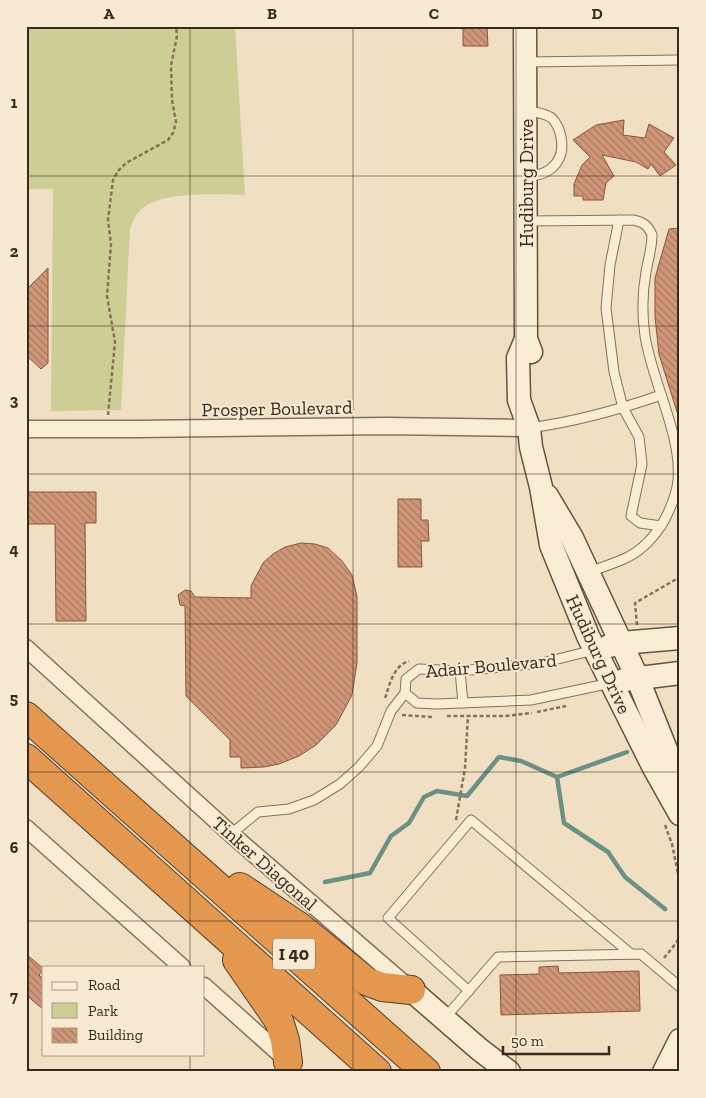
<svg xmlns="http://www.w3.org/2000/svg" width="706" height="1098" font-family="'Zilla Slab',serif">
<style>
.park{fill:#ccce95}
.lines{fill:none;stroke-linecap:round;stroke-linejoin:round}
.stream{stroke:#6b9185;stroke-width:4.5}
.building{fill:url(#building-back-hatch);stroke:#8a563d}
.lane-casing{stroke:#8a6f58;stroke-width:11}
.street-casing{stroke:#8a6f58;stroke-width:19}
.secondary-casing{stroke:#6c503c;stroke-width:25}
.highway-casing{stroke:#583e2d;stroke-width:30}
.path{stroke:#8a6f58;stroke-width:2.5;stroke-dasharray:4 2.5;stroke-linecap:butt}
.lane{stroke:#faedd6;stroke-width:9}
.street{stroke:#faedd6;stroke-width:16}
.secondary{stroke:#faedd6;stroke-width:22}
.highway{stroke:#e3974f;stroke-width:28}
.grid{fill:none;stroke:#3a291d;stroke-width:1;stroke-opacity:0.55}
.labels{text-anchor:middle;stroke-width:4;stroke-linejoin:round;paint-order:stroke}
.shield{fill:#f7e9d2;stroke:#736353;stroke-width:1}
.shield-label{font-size:18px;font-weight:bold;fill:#3a291d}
.street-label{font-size:19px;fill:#3a291d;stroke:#f7e9d2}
.neatline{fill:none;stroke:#3a291d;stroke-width:2}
.grid-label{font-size:16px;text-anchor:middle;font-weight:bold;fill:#3a291d}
</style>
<defs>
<pattern id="building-back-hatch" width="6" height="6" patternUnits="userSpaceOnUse" patternTransform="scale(1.25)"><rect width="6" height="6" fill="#cf9576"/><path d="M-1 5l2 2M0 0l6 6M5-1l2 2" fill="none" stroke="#a97a60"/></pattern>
</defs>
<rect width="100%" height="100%" fill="#f0dfc2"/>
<path class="park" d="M 26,26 L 235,26 L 245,195 C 217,195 155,189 137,214 C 134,218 132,224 130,228 L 121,410 L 51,411 L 53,189 L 26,189 Z"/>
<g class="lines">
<g class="stream">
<path d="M 557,777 L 627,752"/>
<path d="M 325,882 L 370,873 L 391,836 L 409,823 L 424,797 L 437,791 L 467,796 L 499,757 L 521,761 L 557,777 L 564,823 L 608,852 L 625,877 L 665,909"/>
</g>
</g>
<g class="building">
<path d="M 463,26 L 487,26 L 488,46 L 463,46 Z"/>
<path d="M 624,120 L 623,135 L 645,138 L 649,124 L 674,138 L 664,152 L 676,165 L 660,176 L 651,164 L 648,169 L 636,162 L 602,155 L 614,176 L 606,183 L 603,200 L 583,200 L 583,196 L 574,196 L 574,184 L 582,165 L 590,157 L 573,140 L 596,125 Z"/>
<path d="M 680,228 L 680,411 L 677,412 L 659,354 L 655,317 L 655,278 L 669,229 Z"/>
<path d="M 48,268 L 48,363 L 41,369 L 26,355 L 26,290 Z"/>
<path d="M 26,492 L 96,492 L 96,523 L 85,523 L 86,621 L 56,621 L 55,524 L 26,524 Z"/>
<path d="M 398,499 L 421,499 L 421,520 L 428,520 L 429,541 L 421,541 L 422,567 L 398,567 Z"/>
<path d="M 301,543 L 315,544 L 328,548 L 342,561 L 352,575 L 357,597 L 357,663 L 352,695 L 336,725 L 316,745 L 299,756 L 279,764 L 264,767 L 241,768 L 241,757 L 230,757 L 230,740 L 186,696 L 185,606 L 180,605 L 178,595 L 185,590 L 191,591 L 195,597 L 251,598 L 251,586 L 263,563 L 273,554 L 285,547 Z"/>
<path d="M 26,954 L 44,969 L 39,975 L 44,980 L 44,1010 L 26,995 Z"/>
<path d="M 558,966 L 559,973 L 639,971 L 640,1011 L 501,1015 L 500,975 L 539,974 L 539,967 Z"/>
</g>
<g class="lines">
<defs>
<g id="lane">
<path d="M 525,62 L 680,60"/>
<path d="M 526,176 C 553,176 567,158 560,133 C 559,128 554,119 550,117 C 544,113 533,112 527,110"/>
<path d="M 619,220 L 610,265 L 606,308 L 614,372 L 623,408 L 639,437 L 642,464 L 631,516 L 640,523 L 661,526"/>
<path d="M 527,221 L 633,220 C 643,222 648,225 652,235 C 652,248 648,260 646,272 C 642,294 642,315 645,336 C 652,381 682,436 678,480 C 677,494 671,507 665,519 C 656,535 645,548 628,557 C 616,563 602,567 589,572"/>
<path d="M 529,428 C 574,422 618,410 661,395"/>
<path d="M 460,671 L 463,703"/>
<path d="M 405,693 L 417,703 L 436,704 L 531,700 L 611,683"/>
<path d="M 231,834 L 258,812 L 289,809 L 314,800 L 340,784 L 359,767 L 377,746 L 391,711 L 405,693 L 406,679 L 419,669 L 460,671 L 542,663 L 594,650"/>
<path d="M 469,991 L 388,918 L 471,820 L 631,954"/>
<path d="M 445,1018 L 498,957 L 641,954 L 680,987"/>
</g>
<g id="street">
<path d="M 26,429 L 137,429 L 387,426 L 529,428"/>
<path d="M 26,648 L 231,834 L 409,988"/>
<path d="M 26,828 L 182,967"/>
<path d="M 204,986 L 288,1061"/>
</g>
<g id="secondary">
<path d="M 525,26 L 526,339 L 531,352"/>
<path d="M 526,339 L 518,358 L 519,400 L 529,428 L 531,447 L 541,487 L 551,545 L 588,636 L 653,766 L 680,814"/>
<path d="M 547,496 L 572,538 L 637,677 L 669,757 L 680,796"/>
<path d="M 609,646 L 621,643 L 680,638"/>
<path d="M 624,680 L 680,673"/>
<path d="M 411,990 L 479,1049 L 509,1072"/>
<path d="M 664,1072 L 680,1040"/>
</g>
<g id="highway">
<path d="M 26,716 L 426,1072"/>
<path d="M 26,758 L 377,1072"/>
<path d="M 240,887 L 300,927 L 366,981 L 382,987 L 411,990"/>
<path d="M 237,960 L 279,1021 L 285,1040 L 288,1062"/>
</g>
</defs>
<use href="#lane" class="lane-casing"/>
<use href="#street" class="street-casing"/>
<use href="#secondary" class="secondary-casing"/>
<use href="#highway" class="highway-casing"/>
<g class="path">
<path d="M 108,415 L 115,342 L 107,296 L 111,244 L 108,220 L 113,180 L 118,171 L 126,163 L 168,140 L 173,133 L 176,122 L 172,100 L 171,66 L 177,36 L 176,26"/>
<path d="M 637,625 L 635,603 L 680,577"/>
<path d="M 385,698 C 390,684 393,666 409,661"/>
<path d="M 537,712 L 566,706"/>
<path d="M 402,715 L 432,717"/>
<path d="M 447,716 L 506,716 L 532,713"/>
<path d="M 456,820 L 465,768 L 468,716"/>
<path d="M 665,825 L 672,844 L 680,883"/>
<path d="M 664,958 L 677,942 L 680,934"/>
</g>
<use href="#lane" class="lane"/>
<use href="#street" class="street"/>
<use href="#secondary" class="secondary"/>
<use href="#highway" class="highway"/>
</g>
<path class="grid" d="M 190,26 L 190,967M 353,26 L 353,1072M 516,26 L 516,1072M 26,176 L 680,176M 26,326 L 680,326M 26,474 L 680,474M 26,624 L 680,624M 26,772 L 680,772M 26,921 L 680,921M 190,1054 L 190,1072"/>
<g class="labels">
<rect class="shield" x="273" y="938.5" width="42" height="31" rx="4"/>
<g class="shield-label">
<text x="294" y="960">I 40</text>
</g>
<g class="street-label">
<text transform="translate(526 183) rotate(-90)" y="7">Hudiburg Drive</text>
<text transform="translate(277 408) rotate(-1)" y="7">Prosper Boulevard</text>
<text transform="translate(599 654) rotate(65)" y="7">Hudiburg Drive</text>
<text transform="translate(491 665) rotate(-5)" y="7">Adair Boulevard</text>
<text transform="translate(265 863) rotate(41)" y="7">Tinker Diagonal</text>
</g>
</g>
<rect width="706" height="1098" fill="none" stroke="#f7e9d2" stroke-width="55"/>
<rect x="42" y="966" width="162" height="90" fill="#f7e9d2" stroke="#ab9c8a"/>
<rect x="52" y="982" width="25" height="8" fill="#faedd6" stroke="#ab9c8a"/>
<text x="88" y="990" font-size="15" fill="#3a291d">Road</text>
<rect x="52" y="1003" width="25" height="15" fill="#ccce95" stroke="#ab9c8a"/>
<text x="88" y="1016" font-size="15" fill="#3a291d">Park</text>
<rect x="52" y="1028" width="25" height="15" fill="url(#building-back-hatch)" stroke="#ab9c8a"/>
<text x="88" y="1040" font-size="15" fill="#3a291d">Building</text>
<path d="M503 1046v8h106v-8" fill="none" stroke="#3a291d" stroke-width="2.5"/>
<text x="511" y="1046" font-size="15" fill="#3a291d" stroke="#f7e9d2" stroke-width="4" paint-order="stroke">50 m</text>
<rect x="28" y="28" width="650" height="1042" class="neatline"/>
<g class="grid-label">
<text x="109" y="19">A</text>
<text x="272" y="19">B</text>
<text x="434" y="19">C</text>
<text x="597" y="19">D</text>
<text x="14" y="108">1</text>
<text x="14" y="257">2</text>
<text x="14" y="406">3</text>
<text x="14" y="555">4</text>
<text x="14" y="704">5</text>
<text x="14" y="853">6</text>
<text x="14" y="1002">7</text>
</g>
</svg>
